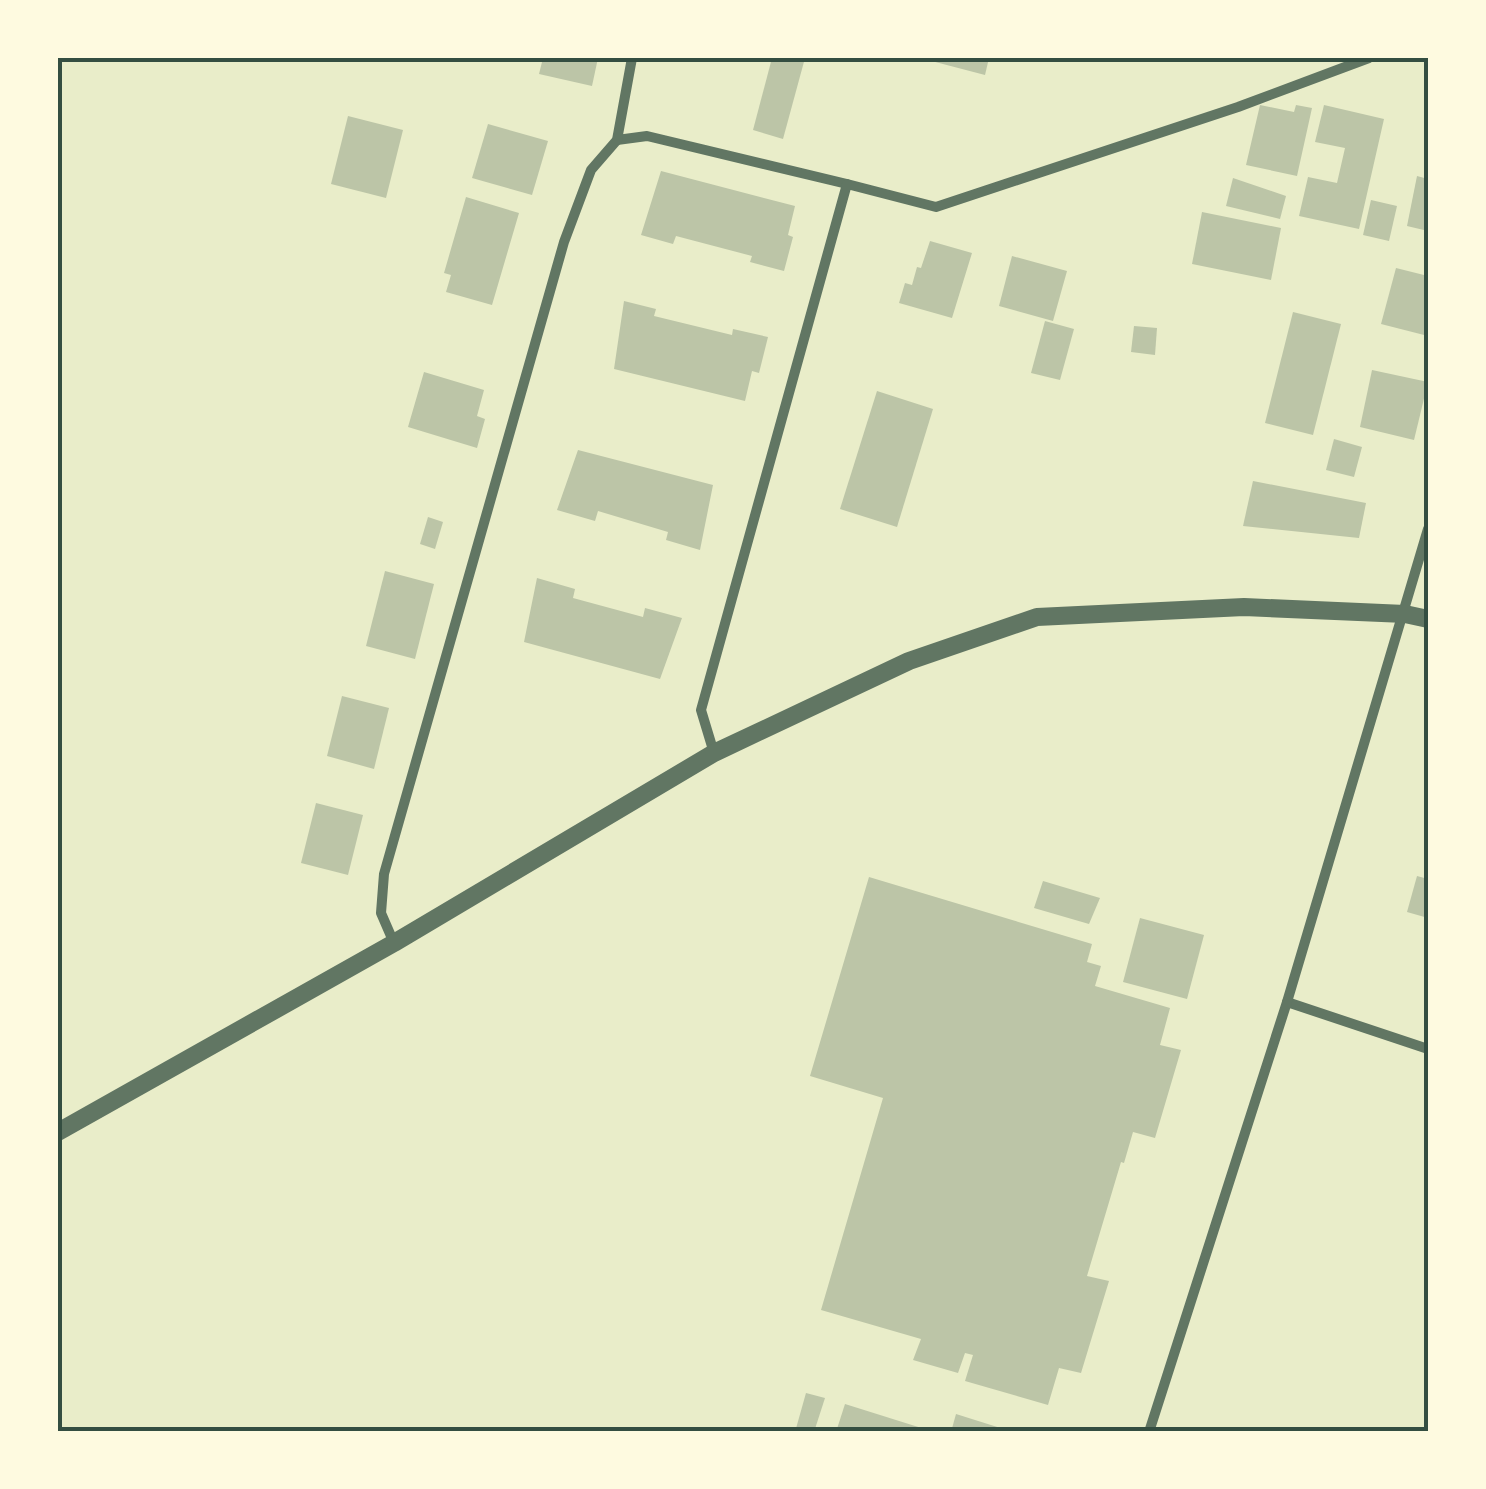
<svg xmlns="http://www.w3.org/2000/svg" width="1486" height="1489" font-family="Mulish,sans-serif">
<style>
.building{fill:#bcc5a7}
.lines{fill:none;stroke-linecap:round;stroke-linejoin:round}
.minor{stroke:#617663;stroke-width:10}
.tertiary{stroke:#617663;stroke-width:18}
.neatline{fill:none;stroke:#344e41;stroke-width:4}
</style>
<rect width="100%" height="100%" fill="#e9edc9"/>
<g class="building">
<path d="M 543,58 L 598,58 L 592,86 L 539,74 Z"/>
<path d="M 772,58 L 805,58 L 783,139 L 753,130 Z"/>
<path d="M 920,58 L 989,58 L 985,75 Z"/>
<path d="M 1260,105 L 1294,112 L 1296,105 L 1312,108 L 1297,176 L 1246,165 Z"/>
<path d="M 1324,105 L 1384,119 L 1359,229 L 1299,216 L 1308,177 L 1337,183 L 1345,148 L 1315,142 Z"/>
<path d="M 348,116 L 403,130 L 386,198 L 331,184 Z"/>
<path d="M 488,124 L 548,141 L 532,195 L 472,178 Z"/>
<path d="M 661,171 L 795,206 L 788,235 L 793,237 L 784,271 L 750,262 L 752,256 L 676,236 L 673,244 L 641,235 Z"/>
<path d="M 1417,176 L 1428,179 L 1428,231 L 1407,226 Z"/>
<path d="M 1233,178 L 1286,196 L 1280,219 L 1226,206 Z"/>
<path d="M 466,197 L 519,213 L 492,305 L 446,292 L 451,275 L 444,273 Z"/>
<path d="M 1371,200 L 1397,206 L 1389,241 L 1363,235 Z"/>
<path d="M 1202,212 L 1281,228 L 1271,280 L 1192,264 Z"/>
<path d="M 930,241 L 972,253 L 952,318 L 899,303 L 905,283 L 912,285 L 917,267 L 921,268 Z"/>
<path d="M 1012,256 L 1067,271 L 1053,321 L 999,306 Z"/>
<path d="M 1396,268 L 1428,276 L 1428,336 L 1381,324 Z"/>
<path d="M 624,301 L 656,309 L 654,316 L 732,335 L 733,329 L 768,337 L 759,373 L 752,371 L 745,401 L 614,369 Z"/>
<path d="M 1293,312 L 1341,324 L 1313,435 L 1265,423 Z"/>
<path d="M 1045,321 L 1074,329 L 1060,380 L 1031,373 Z"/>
<path d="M 1134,326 L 1157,328 L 1155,355 L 1131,352 Z"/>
<path d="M 1372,370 L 1428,382 L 1414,440 L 1360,427 Z"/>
<path d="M 424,372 L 484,390 L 477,416 L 485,419 L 477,448 L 408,427 Z"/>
<path d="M 877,391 L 933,409 L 897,527 L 840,509 Z"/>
<path d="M 1334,439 L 1362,447 L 1354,477 L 1326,470 Z"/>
<path d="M 578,450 L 713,485 L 700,550 L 666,540 L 668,532 L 598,511 L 595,521 L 557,510 Z"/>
<path d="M 1253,481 L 1366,503 L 1359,538 L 1243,526 Z"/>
<path d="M 428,517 L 443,522 L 435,549 L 420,544 Z"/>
<path d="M 385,571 L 434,584 L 415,659 L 366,646 Z"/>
<path d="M 537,578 L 575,589 L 573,598 L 643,617 L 645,608 L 682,618 L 660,679 L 524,642 Z"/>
<path d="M 342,696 L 389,708 L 374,769 L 327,756 Z"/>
<path d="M 316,803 L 363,815 L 348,875 L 301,863 Z"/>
<path d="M 1417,876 L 1428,879 L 1428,918 L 1407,912 Z"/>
<path d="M 869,877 L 1092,944 L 1087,962 L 1101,966 L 1095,986 L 1170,1008 L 1160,1045 L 1181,1050 L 1155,1138 L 1133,1132 L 1124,1163 L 1121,1162 L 1087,1276 L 1109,1281 L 1081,1373 L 1059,1368 L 1048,1405 L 965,1381 L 973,1355 L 965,1353 L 958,1373 L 913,1360 L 921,1339 L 821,1310 L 883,1098 L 810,1076 Z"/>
<path d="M 1043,881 L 1100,898 L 1089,924 L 1034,908 Z"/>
<path d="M 1140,918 L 1204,935 L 1187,999 L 1123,982 Z"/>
<path d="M 806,1393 L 825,1398 L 814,1432 L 795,1432 Z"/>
<path d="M 845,1404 L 931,1431 L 931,1432 L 836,1432 Z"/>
<path d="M 956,1414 L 1010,1431 L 1010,1432 L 951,1432 Z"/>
</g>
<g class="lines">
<g class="minor">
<path d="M 617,140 L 647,136 L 847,184"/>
<path d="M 714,753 L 701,710 L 847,184 L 936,207 L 1238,107 L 1369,58"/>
<path d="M 394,943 L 381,913 L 384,874 L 564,242 L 591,170 L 617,140 L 632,58"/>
<path d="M 1287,1002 L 1428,1049"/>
<path d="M 1149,1432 L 1287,1002 L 1428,529"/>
</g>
<path class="tertiary" d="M 58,1132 L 394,943 L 714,753 L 909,661 L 1037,617 L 1244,607 L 1405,614 L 1428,619"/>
</g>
<rect width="1486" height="1489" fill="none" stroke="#fefae0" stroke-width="120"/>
<rect x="60" y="60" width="1366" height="1369" class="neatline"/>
</svg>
